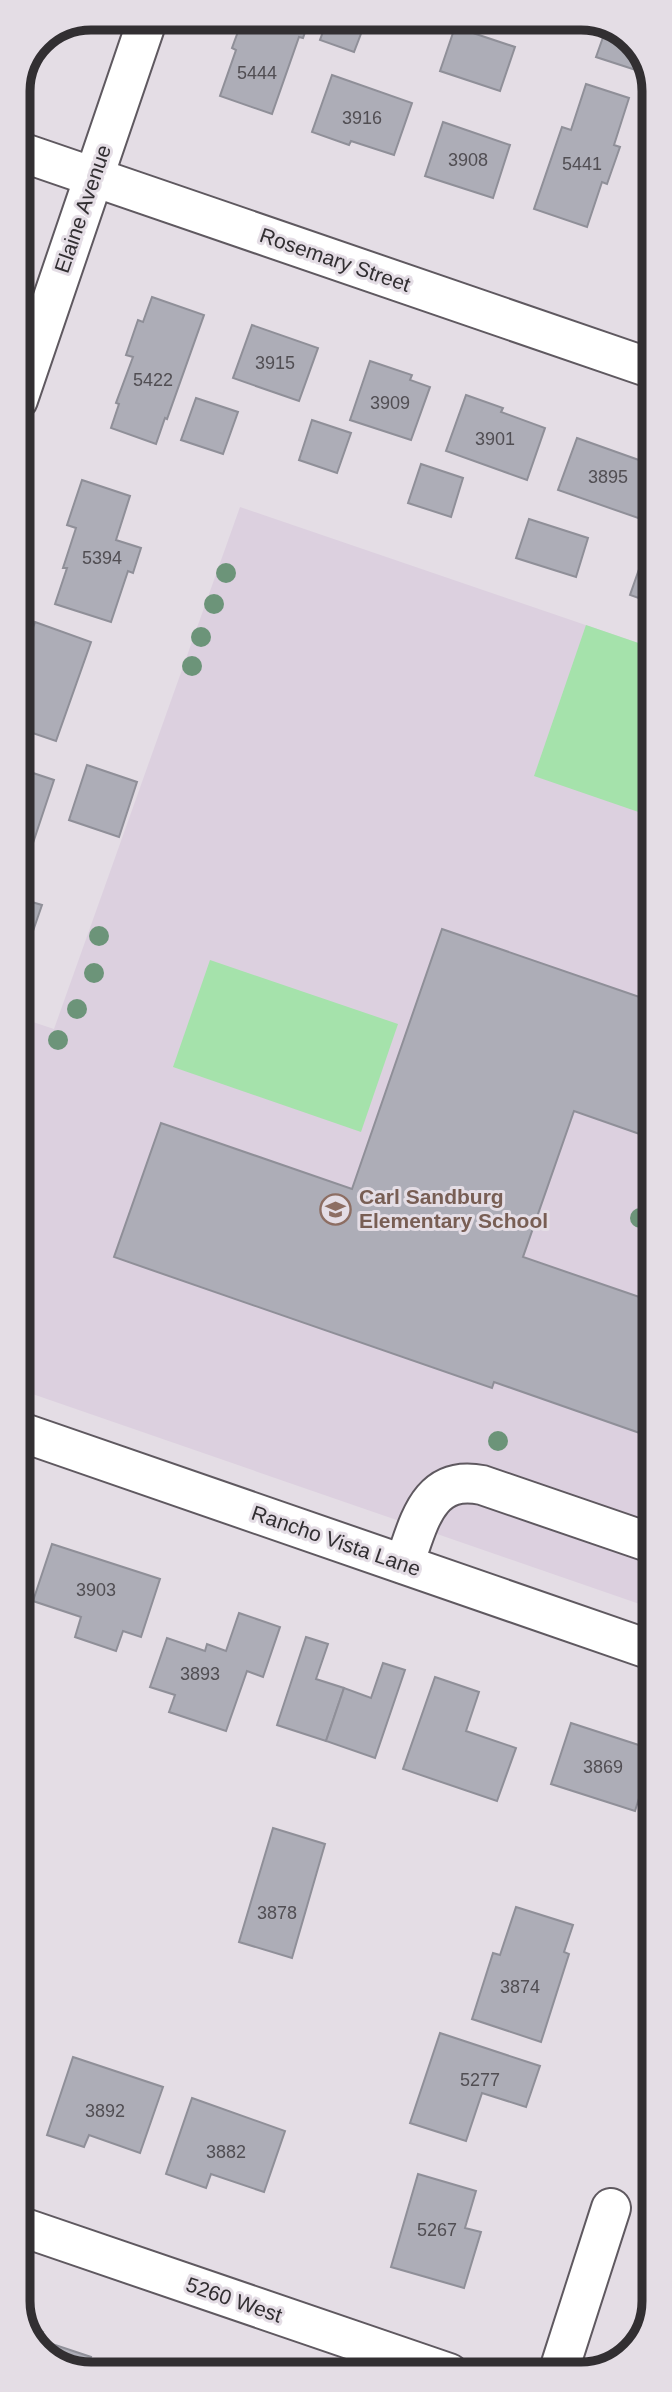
<svg xmlns="http://www.w3.org/2000/svg" width="672" height="2392" font-family="Arial,sans-serif">
<style>
.built{fill:#dcd0df}
.green{fill:#a5e2ab}
.building{fill:#adadb7;stroke:#8f8f98;stroke-width:2}
.lines{fill:none;stroke-linecap:round;stroke-linejoin:round}
.minor-casing{stroke:#5f5960;stroke-width:42}
.minor{stroke:#fff;stroke-width:38}
.tree{fill:#6c9479}
.labels{text-anchor:middle;stroke-width:6;stroke-linejoin:round;paint-order:stroke}
.number-label{font-size:18px;fill:#514e53}
.street-label{font-size:21px;fill:#322f32;stroke:#e4dde5}
.education-label{font-size:21px;font-weight:bold;fill:#785e54;stroke:#e4dde5;text-anchor:start}
.rim{fill:none;stroke:#322f32;stroke-width:9}
</style>
<rect width="100%" height="100%" fill="#e4dde5"/>
<path class="built" d="M 240,507 L 653,648 L 654,1609 L 18,1389 L 18,1017 L 54,1029 Z"/>
<g class="green">
<path d="M 586,625 L 653,648 L 653,817 L 534,776 Z"/>
<path d="M 210,960 L 398,1024 L 361,1132 L 173,1067 Z"/>
</g>
<g class="building">
<path d="M 243,18 L 253,18 L 267,23 L 269,18 L 310,18 L 303,38 L 299,37 L 272,114 L 220,96 L 236,50 L 232,48 Z"/>
<path d="M 328,18 L 367,18 L 354,52 L 320,40 Z"/>
<path d="M 607,26 L 630,36 L 649,70 L 648,74 L 596,57 Z"/>
<path d="M 455,27 L 515,47 L 500,91 L 440,71 Z"/>
<path d="M 332,75 L 412,103 L 394,155 L 351,141 L 349,145 L 312,132 Z"/>
<path d="M 586,84 L 629,98 L 614,145 L 620,147 L 607,184 L 602,182 L 587,227 L 534,209 L 562,127 L 571,130 Z"/>
<path d="M 443,122 L 510,145 L 493,198 L 425,176 Z"/>
<path d="M 152,297 L 204,315 L 167,419 L 165,418 L 156,444 L 111,428 L 119,404 L 116,403 L 133,357 L 126,355 L 138,320 L 143,322 Z"/>
<path d="M 252,325 L 318,348 L 299,401 L 233,378 Z"/>
<path d="M 370,361 L 412,375 L 410,380 L 430,387 L 411,440 L 350,420 Z"/>
<path d="M 466,395 L 503,408 L 501,412 L 545,428 L 527,480 L 446,451 Z"/>
<path d="M 196,398 L 238,412 L 223,454 L 181,440 Z"/>
<path d="M 312,420 L 351,433 L 337,473 L 299,460 Z"/>
<path d="M 577,438 L 653,465 L 653,496 L 644,520 L 558,490 Z"/>
<path d="M 421,464 L 463,478 L 451,517 L 408,503 Z"/>
<path d="M 82,480 L 130,496 L 116,540 L 141,548 L 133,573 L 128,571 L 111,622 L 55,604 L 67,568 L 63,568 L 76,528 L 67,525 Z"/>
<path d="M 529,519 L 588,538 L 576,577 L 516,558 Z"/>
<path d="M 643,558 L 653,561 L 653,603 L 630,595 Z"/>
<path d="M 35,622 L 91,642 L 56,741 L 18,728 L 18,672 Z"/>
<path d="M 87,765 L 137,782 L 119,837 L 69,820 Z"/>
<path d="M 18,768 L 54,780 L 23,873 L 18,871 Z"/>
<path d="M 18,898 L 42,905 L 24,957 L 18,955 Z"/>
<path d="M 442,929 L 654,1002 L 654,1139 L 574,1111 L 523,1257 L 654,1302 L 654,1438 L 494,1382 L 492,1388 L 114,1257 L 161,1123 L 352,1189 Z"/>
<path d="M 52,1544 L 160,1579 L 141,1637 L 123,1631 L 116,1651 L 75,1637 L 81,1617 L 33,1601 Z"/>
<path d="M 239,1613 L 280,1627 L 263,1677 L 247,1671 L 226,1731 L 169,1712 L 175,1695 L 150,1687 L 167,1638 L 205,1651 L 207,1644 L 226,1651 Z"/>
<path d="M 306,1637 L 328,1644 L 316,1679 L 344,1688 L 326,1741 L 277,1725 Z"/>
<path d="M 383,1663 L 405,1670 L 375,1758 L 326,1741 L 344,1688 L 371,1698 Z"/>
<path d="M 435,1677 L 479,1692 L 466,1731 L 516,1748 L 497,1801 L 403,1769 Z"/>
<path d="M 571,1723 L 654,1750 L 635,1811 L 551,1784 Z"/>
<path d="M 273,1828 L 325,1844 L 292,1958 L 239,1942 Z"/>
<path d="M 516,1907 L 573,1925 L 564,1952 L 569,1954 L 541,2042 L 472,2019 L 493,1953 L 500,1955 Z"/>
<path d="M 440,2033 L 540,2066 L 526,2107 L 482,2093 L 466,2141 L 410,2123 Z"/>
<path d="M 73,2057 L 163,2087 L 140,2153 L 89,2135 L 84,2147 L 47,2135 Z"/>
<path d="M 192,2098 L 285,2131 L 264,2192 L 211,2174 L 206,2188 L 166,2174 Z"/>
<path d="M 418,2174 L 476,2191 L 465,2228 L 481,2232 L 464,2288 L 391,2267 Z"/>
<path d="M 25,2326 L 43,2332 L 40,2340 L 91,2357 L 85,2374 L 42,2356 Z"/>
<path d="M 128,2360 L 170,2374 L 124,2374 Z"/>
</g>
<g class="lines">
<defs>
<g id="minor">
<path d="M 18,151 L 653,369"/>
<path d="M 18,400 L 148,18"/>
<path d="M 18,1431 L 654,1651"/>
<path d="M 404,1564 C 419,1524 427,1474 482,1485 L 654,1544"/>
<path d="M 19,2226 L 449,2373"/>
<path d="M 558,2373 L 611,2208"/>
</g>
</defs>
<use href="#minor" class="minor-casing"/>
<use href="#minor" class="minor"/>
</g>
<g class="tree">
<circle cx="226" cy="573" r="10"/>
<circle cx="214" cy="604" r="10"/>
<circle cx="201" cy="637" r="10"/>
<circle cx="192" cy="666" r="10"/>
<circle cx="99" cy="936" r="10"/>
<circle cx="94" cy="973" r="10"/>
<circle cx="77" cy="1009" r="10"/>
<circle cx="58" cy="1040" r="10"/>
<circle cx="640" cy="1218" r="10"/>
<circle cx="498" cy="1441" r="10"/>
</g>
<defs>
<symbol id="school-ring" viewBox="-11 -11 22 22"><circle r="9.5" fill="#e4dde5" stroke="#8d6e63" stroke-width="1.5"/><path d="M0-5L7-2L0 1L-7-2ZM-4 1L0 2.5L4 1V4Q0 6-4 4Z" fill="#8d6e63"/></symbol>
</defs>
<g fill-rule="evenodd">
<use href="#school-ring" x="318" y="1192" width="35" height="35"/>
</g>
<g class="labels">
<g class="number-label">
<text x="257" y="79">5444</text>
<text x="362" y="124">3916</text>
<text x="468" y="166">3908</text>
<text x="582" y="170">5441</text>
<text x="275" y="369">3915</text>
<text x="153" y="386">5422</text>
<text x="390" y="409">3909</text>
<text x="495" y="445">3901</text>
<text x="608" y="483">3895</text>
<text x="102" y="564">5394</text>
<text x="96" y="1596">3903</text>
<text x="200" y="1680">3893</text>
<text x="603" y="1773">3869</text>
<text x="277" y="1919">3878</text>
<text x="520" y="1993">3874</text>
<text x="480" y="2086">5277</text>
<text x="105" y="2117">3892</text>
<text x="226" y="2158">3882</text>
<text x="437" y="2236">5267</text>
</g>
<g class="street-label">
<text transform="translate(83 209) rotate(-71)" y="7">Elaine Avenue</text>
<text transform="translate(335 260) rotate(19)" y="7">Rosemary Street</text>
<text transform="translate(336 1541) rotate(19)" y="7">Rancho Vista Lane</text>
<text transform="translate(234 2300) rotate(19)" y="7">5260 West</text>
</g>
<g class="education-label">
<text x="359" y="1204">Carl Sandburg<tspan x="359" dy="24">Elementary School</tspan></text>
</g>
</g>
<path d="M0 0H672V2392H0ZM91 30H581A61 61 0 0 1 642 91V2301A61 61 0 0 1 581 2362H91A61 61 0 0 1 30 2301V91A61 61 0 0 1 91 30Z" fill="#e4dde5" fill-rule="evenodd"/>
<path class="rim" d="M91 30H581A61 61 0 0 1 642 91V2301A61 61 0 0 1 581 2362H91A61 61 0 0 1 30 2301V91A61 61 0 0 1 91 30Z"/>
</svg>
